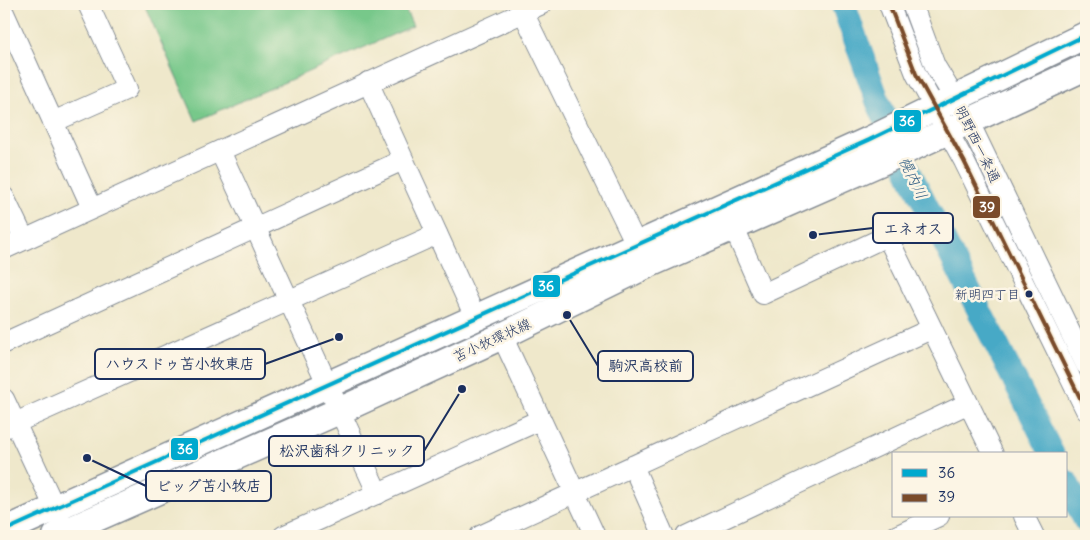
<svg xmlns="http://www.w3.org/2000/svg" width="1090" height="540" font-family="Delius,'Klee One',sans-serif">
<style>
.green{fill:#77c88a;stroke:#497c74}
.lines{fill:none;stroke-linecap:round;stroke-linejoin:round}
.river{stroke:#47a9c6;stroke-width:25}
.minor-casing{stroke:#858c94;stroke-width:22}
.major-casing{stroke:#858c94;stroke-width:29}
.minor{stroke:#fff;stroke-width:20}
.major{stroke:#fff;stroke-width:26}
.bus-1-casing{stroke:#fcf5e5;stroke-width:8}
.bus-2-casing{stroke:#fcf5e5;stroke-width:8}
.bus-1{stroke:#00a9ce;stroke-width:4}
.bus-2{stroke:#7a4b2a;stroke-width:4}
.bus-dot{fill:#1b2f5e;stroke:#fcf5e5;stroke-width:2}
.labels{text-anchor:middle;stroke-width:5;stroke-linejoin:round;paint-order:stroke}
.bus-label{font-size:13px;fill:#1b2f5e;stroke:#fcf5e5;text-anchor:end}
.street-label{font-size:14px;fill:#1b2f5e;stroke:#fcf5e5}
.water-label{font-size:15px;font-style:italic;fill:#2a5a82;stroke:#fcf5e5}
.leader{fill:none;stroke:#1b2f5e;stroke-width:2}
.callout-dot{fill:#1b2f5e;stroke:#fcf5e5;stroke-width:2}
.callout{fill:#fcf5e5;stroke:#1b2f5e;stroke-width:2}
.callout-label{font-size:15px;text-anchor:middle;font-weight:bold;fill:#1b2f5e}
.line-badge{stroke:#fcf5e5;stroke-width:2}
.badge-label{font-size:14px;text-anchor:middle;font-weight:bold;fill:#fff}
</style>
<rect width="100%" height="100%" fill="#fcf5e5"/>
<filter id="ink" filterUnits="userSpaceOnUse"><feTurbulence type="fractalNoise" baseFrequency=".02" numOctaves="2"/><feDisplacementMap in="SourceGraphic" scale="10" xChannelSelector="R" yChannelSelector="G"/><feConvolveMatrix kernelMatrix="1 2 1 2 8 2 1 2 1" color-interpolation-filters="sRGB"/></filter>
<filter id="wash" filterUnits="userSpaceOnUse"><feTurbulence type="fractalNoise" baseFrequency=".0096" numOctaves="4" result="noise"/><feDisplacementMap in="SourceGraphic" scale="20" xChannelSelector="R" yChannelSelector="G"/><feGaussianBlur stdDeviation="1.12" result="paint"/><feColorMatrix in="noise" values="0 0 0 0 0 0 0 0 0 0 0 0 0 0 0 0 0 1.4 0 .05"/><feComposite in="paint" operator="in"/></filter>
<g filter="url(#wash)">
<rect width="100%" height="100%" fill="#efe8cb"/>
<path class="green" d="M 144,4 L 403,4 L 413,26 L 196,121 Z"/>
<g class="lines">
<g class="river">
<path d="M 843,4 L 878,102 L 912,178 L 1052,454"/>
<path d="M 1066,482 L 1086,521"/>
</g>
</g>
</g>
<g filter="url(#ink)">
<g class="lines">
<defs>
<g id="minor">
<path d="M 889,4 L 916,74 L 964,161 L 1086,410"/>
<path d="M 912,4 L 935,66 L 969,122 L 1086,365"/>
<path d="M 523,12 L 642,256"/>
<path d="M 4,13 L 92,208"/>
<path d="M 368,82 L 476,319"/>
<path d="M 53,122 L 127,89 L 88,4"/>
<path d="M 220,151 L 378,494"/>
<path d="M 4,197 L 24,239"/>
<path d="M 733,226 L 763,294 L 887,236 L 993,454"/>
<path d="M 4,249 L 542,4"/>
<path d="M 502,336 L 595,536"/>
<path d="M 4,343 L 403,160"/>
<path d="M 4,399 L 61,521"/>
<path d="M 4,428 L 437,234"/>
<path d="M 633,466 L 664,536"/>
<path d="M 1024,516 L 1034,536"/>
<path d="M 283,536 L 540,420"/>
<path d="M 480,536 L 931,329"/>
<path d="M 686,536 L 967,404"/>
<path d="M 896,536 L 939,516"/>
</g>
<g id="major">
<path d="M 4,531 L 869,140 L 1086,35"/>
<path d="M 56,536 L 339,411 L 502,336 L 647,265 L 879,163 L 1086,67"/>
</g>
</defs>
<use href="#minor" class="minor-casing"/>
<use href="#major" class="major-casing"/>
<use href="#minor" class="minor"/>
<use href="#major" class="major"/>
<defs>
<path id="bus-1" d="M 4,531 L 869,140 L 1086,35"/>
<path id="bus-2" d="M 889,4 L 916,74 L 964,161 L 1086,410"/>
</defs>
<use href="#bus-1" class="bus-1-casing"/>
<use href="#bus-2" class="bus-2-casing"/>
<use href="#bus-1" class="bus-1"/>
<use href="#bus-2" class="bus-2"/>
</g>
</g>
<circle class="bus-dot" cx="1029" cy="294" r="4.5"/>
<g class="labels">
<g class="bus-label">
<text x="1020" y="299">新明四丁目</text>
</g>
<g class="street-label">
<text transform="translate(978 144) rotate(64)" y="5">明野西一条通</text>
<text transform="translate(492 340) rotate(-25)" y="5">苫小牧環状線</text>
</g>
<g class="water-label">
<text transform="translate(913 178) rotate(64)" y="5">幌内川</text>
</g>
</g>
<path class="leader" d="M813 235L873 228M339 337L265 364M567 315L598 366M462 389L424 451M87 458L146 486"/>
<g class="callout-dot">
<circle cx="813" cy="235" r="5"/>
<circle cx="339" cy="337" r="5"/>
<circle cx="567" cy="315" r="5"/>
<circle cx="462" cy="389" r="5"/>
<circle cx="87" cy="458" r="5"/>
</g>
<g class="callout">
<rect x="873" y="213" width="80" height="30" rx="5"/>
<rect x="95" y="349" width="170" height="30" rx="5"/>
<rect x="598" y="351" width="95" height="30" rx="5"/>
<rect x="269" y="436" width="155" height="30" rx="5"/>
<rect x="146" y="471" width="125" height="30" rx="5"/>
</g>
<g class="callout-label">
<text x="913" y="234">エネオス</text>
<text x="180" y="369">ハウスドゥ苫小牧東店</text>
<text x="646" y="371">駒沢高校前</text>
<text x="347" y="456">松沢歯科クリニック</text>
<text x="209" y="491">ビッグ苫小牧店</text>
</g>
<g class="line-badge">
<rect x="893" y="109" width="29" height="24" rx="5" fill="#00a9ce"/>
<rect x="972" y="195" width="29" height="24" rx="5" fill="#7a4b2a"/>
<rect x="532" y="274" width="29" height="24" rx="5" fill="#00a9ce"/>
<rect x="170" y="437" width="29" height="24" rx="5" fill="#00a9ce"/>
</g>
<g class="badge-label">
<text x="907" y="126">36</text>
<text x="987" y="212">39</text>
<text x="546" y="291">36</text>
<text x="185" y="454">36</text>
</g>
<rect width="1090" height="540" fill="none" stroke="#fcf5e5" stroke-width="20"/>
<rect x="892" y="452" width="175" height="65" fill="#fcf5e5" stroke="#a2a6af"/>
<rect x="902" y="469" width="25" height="8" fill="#00a9ce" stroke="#a2a6af"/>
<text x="938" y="478" font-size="15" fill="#1b2f5e">36</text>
<rect x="902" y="494" width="25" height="8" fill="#7a4b2a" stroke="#a2a6af"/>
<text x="938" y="502" font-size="15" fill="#1b2f5e">39</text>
</svg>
